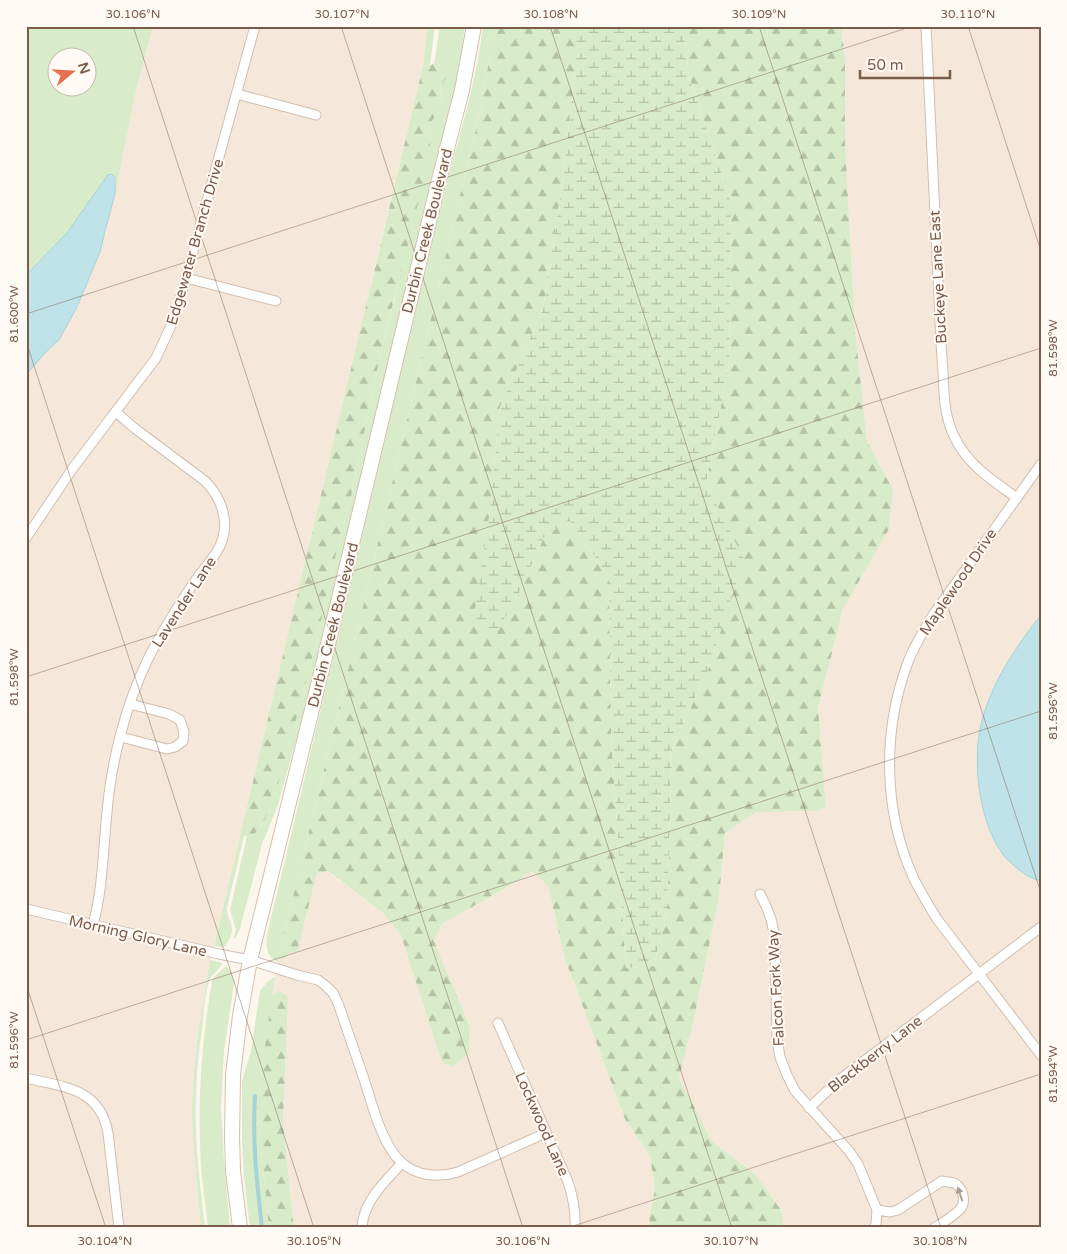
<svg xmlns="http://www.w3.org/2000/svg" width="1067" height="1254" font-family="'Varela Round',sans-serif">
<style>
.residential{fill:#f5e8da}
.green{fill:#d8ecc9;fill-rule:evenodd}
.forest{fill:url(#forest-firs)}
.wetland{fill:url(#wetland-marsh)}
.water{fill:#bfe3e8;stroke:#a5d3da}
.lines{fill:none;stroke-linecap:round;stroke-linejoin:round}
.stream{stroke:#a5d3da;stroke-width:4}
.street-casing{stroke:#d1beb0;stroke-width:11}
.secondary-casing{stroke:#d6c0b0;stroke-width:16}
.street{stroke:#fff;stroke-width:9}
.secondary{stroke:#fff;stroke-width:14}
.oneway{fill:#af9d94}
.ticks{fill:none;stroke:#7a5c4d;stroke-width:1;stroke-opacity:0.45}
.labels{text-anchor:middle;stroke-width:4;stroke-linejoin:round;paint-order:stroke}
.street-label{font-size:15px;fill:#7a5c4d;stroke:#fffaf3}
.neatline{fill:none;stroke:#7a5c4d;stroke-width:2}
.ticks-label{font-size:12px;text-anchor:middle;fill:#7a5c4d}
</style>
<defs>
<pattern id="forest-firs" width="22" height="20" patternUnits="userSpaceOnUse" patternTransform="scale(1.25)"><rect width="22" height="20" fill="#d8ecc9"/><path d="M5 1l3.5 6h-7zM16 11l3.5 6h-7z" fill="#b4c2a5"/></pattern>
<pattern id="wetland-marsh" width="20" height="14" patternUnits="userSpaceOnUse" patternTransform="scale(1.25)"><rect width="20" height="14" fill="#d8ecc9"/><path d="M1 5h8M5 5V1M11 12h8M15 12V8" fill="none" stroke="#b4c2a5"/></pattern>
</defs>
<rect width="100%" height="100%" fill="#fdf6ec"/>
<g class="residential">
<path d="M 153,26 L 428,26 L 425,56 L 416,96 L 372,278 L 363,322 L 208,970 L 198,1033 L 194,1072 L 192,1110 L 194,1155 L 201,1228 L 26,1228 L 26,375 L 44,354 L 59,340 L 77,307 L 100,252 L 105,231 L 115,194 L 136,91 Z"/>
<path d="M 841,26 L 1041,26 L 1041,615 L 1034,623 L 981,800 L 986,821 L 994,840 L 1031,879 L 1041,881 L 1041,1228 L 784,1228 L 781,1210 L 756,1175 L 712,1141 L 679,1078 L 695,1014 L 719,898 L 725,833 L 757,812 L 819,811 L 826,806 L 818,708 L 843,609 L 889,528 L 893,490 L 867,441 L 855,330 L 845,142 L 845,58 Z"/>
<path d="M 531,870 L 548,886 L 565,959 L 625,1119 L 650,1156 L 655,1190 L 649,1217 L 651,1228 L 294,1228 L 283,1121 L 288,1001 L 279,991 L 272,995 L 279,959 L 285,959 L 289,953 L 297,952 L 317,873 L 327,871 L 382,912 L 401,935 L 442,1061 L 469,1025 L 434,941 L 442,924 L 511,885 Z"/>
</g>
<g class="green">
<path d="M 26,26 L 153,26 L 136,91 L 115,194 L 115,177 L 108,175 L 67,233 L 26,275 ZM 58,58 L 88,58 L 88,88 L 58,88 Z"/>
<path d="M 428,26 L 435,26 L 430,64 L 423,66 Z"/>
<path d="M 440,26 L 465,26 L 458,75 L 319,658 L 277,808 L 262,844 L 240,929 L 236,937 L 233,939 L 236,930 L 230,910 L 247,836 L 254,834 L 260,828 L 269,812 L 283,768 L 315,648 L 339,540 L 351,497 L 380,356 L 394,302 L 431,140 L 428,127 L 439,110 L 442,102 L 440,95 L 441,86 L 446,78 L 444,69 L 439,64 L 434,64 Z"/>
<path d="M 483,26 L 495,26 L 481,107 L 348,670 L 282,943 L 289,953 L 285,959 L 279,959 L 278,962 C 261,955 267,936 270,922 C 272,913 275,903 277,894 L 442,200 C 457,143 476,85 483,26 Z"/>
<path d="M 240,836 L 244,836 L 227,908 C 226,916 233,923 232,932 C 231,938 227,941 226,946 L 221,947 L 214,946 Z"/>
<path d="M 210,960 L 222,963 C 220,971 212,973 209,981 C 205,994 204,1009 203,1022 C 196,1065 194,1109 197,1152 C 199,1177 202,1202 205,1228 L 201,1228 L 194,1155 L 192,1110 L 194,1072 L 198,1033 Z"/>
<path d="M 226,966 L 231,971 L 234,983 L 224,1051 L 221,1107 L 224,1160 L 230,1228 L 208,1228 C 205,1199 200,1170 200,1141 C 198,1087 203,1034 212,981 L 214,977 Z"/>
<path d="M 275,977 L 257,1107 L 269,1228 L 250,1228 L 244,1178 L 242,1141 L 242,1081 L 251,1051 L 260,991 L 268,981 Z"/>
</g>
<g class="forest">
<path d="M 495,26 L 575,26 L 575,71 L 562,185 L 543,309 L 500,407 L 490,510 L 516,600 L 544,537 L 569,519 L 609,577 L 611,731 L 626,968 L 654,966 L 667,910 L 672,749 L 709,667 L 743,559 L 706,484 L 729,364 L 731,202 L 689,76 L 683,26 L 841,26 L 845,58 L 845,142 L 855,330 L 867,441 L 893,490 L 889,529 L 843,609 L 818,708 L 826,806 L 819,811 L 757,812 L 725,833 L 719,898 L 695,1014 L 679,1078 L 712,1141 L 756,1175 L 781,1210 L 784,1228 L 651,1228 L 649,1217 L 655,1189 L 650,1156 L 625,1119 L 565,959 L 548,886 L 532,871 L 511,885 L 442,924 L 434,941 L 469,1025 L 469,1053 L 452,1067 L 442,1062 L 401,935 L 382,912 L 328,871 L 317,873 L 297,952 L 289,953 L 282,943 L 348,670 L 481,107 Z"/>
<path d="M 434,64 L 439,64 L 444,68 L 446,78 L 441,86 L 440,95 L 442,102 L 439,110 L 428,127 L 431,140 L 423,184 L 380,356 L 351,497 L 339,540 L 315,648 L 283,769 L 269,812 L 260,828 L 254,834 L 247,836 L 240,836 L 423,66 Z"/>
<path d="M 279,991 L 286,995 L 288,1001 L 283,1121 L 294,1228 L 269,1228 L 257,1107 L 272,995 Z"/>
</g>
<path class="wetland" d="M 575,26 L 683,26 L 689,76 L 731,202 L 729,364 L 706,484 L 744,559 L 709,667 L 672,749 L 667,910 L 654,966 L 626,968 L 611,731 L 609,577 L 569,519 L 544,537 L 516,600 L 492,638 L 474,616 L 490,510 L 500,407 L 543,309 L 562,185 L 575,71 Z"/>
<g class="water">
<path d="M 111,174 L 115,177 L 115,194 L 105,231 L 100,252 L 77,307 L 59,340 L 44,354 L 26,375 L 26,275 L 67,233 L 105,179 L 108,175 Z"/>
<path d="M 1041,615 L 1041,881 C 1031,879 1026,875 1018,869 C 1012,864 1006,859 1002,853 C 978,820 971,755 983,717 C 994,679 1017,645 1041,615 Z"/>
</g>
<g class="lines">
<path class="stream" d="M 255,1096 C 252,1140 257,1184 262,1228"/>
<defs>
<g id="street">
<path d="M 926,26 C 930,117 935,208 939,299 C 940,324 941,348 943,372 C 944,395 944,417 955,438 C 968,465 993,481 1017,498"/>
<path d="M 237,94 L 316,115"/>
<path d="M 186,278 L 276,301"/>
<path d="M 1041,464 L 933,615 C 924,630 914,646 908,662 C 882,732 883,811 914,879 C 921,893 929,906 937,919 L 1041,1055"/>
<path d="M 26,538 L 73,468 L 156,358 L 175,317 L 255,26"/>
<path d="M 121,737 L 167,749 L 175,747 L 183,741 L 184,732 L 180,720 L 169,714 L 130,704"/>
<path d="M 760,894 L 766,906 L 771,919 L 775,937 L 777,1039 L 780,1057 L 787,1075 L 795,1091 L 849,1151 L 858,1164 L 877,1210 L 876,1224 L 874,1228"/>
<path d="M 26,909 L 219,954 L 250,960 L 297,975 L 318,980 L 326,986 L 333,993 L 338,1003 C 347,1029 356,1056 365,1082 C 372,1105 383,1146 401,1162 C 416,1176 438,1178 458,1172 L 546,1133"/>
<path d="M 93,925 C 103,888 103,850 107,812 C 111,762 126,704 148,659 C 160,635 174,612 189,590 C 197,577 207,566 216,553 C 232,529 224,500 205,481 L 133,427 L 116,412"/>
<path d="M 498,1023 L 568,1182 C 573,1197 576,1212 575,1228"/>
<path d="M 26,1078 C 64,1087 100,1088 108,1133 L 119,1228"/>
<path d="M 809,1108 L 839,1080 L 1041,927"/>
<path d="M 877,1210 L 890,1212 L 898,1210 L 942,1181 C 946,1182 951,1182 954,1183 C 963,1187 966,1201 961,1208 C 956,1215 942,1223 934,1228"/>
<path d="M 362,1228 C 363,1201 385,1182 402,1163"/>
</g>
<path id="secondary" d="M 240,1228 L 233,1171 L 232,1137 L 233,1075 L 240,1016 L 250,960 L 325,657 L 438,184 L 462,90 L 474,26"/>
</defs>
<use href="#street" class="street-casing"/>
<use href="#secondary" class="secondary-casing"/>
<use href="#street" class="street"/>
<use href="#secondary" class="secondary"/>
</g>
<defs><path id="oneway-solid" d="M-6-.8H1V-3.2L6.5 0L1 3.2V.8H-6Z" transform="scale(1.25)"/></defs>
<use class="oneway" href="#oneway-solid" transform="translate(960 1194) rotate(-109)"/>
<path class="ticks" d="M 133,26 L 523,1228M 341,26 L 732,1228M 550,26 L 941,1228M 759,26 L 1041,893M 968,26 L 1041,251M 26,314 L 913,26M 26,341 L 314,1228M 26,677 L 1041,348M 26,984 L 106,1228M 26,1040 L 1041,711M 567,1228 L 1041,1074"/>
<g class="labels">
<g class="street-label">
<text transform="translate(427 231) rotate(-76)" y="5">Durbin Creek Boulevard</text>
<text transform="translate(195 242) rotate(-74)" y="5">Edgewater Branch Drive</text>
<text transform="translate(938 277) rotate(-93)" y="5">Buckeye Lane East</text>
<text transform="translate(958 582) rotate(-56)" y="5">Maplewood Drive</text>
<text transform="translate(184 602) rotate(-57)" y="5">Lavender Lane</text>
<text transform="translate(333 625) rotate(-76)" y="5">Durbin Creek Boulevard</text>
<text transform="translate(138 936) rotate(13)" y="5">Morning Glory Lane</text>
<text transform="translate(776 988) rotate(-93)" y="5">Falcon Fork Way</text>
<text transform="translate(875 1054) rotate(-38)" y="5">Blackberry Lane</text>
<text transform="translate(542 1124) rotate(66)" y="5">Lockwood Lane</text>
</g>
</g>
<rect width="1067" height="1254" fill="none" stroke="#fffaf3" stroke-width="55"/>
<g transform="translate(72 72) rotate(72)"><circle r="24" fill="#fffaf3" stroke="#cabbb1"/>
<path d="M0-4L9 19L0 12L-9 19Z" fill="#e76f51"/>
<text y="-8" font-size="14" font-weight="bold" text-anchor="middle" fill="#7a5c4d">N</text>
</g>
<path d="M860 70v8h90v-8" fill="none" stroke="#7a5c4d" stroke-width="2.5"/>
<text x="867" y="70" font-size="15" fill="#7a5c4d" stroke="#fffaf3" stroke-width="4" paint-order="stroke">50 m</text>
<rect x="28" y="28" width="1012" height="1198" class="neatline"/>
<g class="ticks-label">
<text x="133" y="18">30.106°N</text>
<text x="342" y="18">30.107°N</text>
<text x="551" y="18">30.108°N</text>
<text x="759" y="18">30.109°N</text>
<text x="968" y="18">30.110°N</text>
<text transform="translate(14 314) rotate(-90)" y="4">81.600°W</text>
<text transform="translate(1053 348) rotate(-90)" y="4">81.598°W</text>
<text transform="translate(14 677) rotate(-90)" y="4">81.598°W</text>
<text transform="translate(1053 711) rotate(-90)" y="4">81.596°W</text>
<text transform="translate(14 1040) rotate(-90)" y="4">81.596°W</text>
<text transform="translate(1053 1074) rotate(-90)" y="4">81.594°W</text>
<text x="105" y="1245">30.104°N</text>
<text x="314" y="1245">30.105°N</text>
<text x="523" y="1245">30.106°N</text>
<text x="731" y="1245">30.107°N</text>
<text x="940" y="1245">30.108°N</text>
</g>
</svg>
